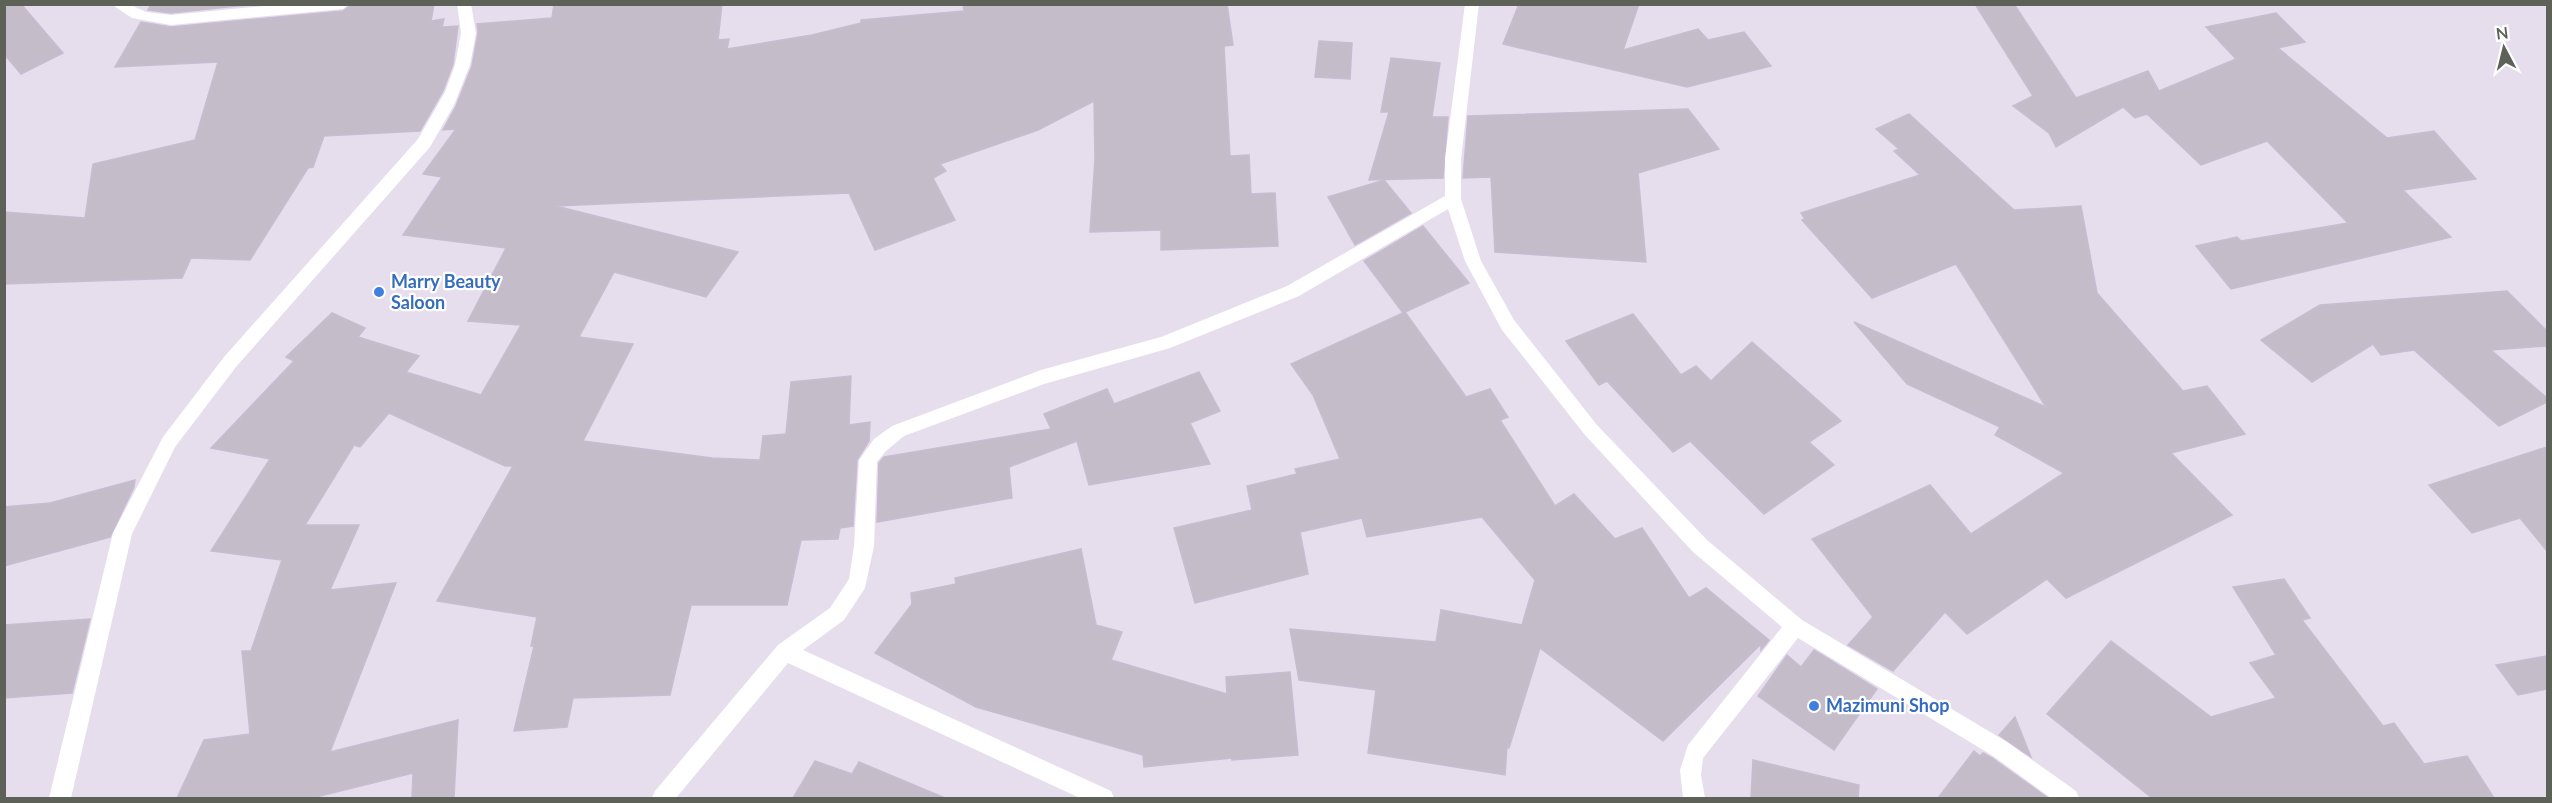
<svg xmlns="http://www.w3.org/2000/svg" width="2552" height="803" font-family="Lato,sans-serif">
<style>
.building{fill:#c4bdc9;stroke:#c7bcd2;stroke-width:1.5}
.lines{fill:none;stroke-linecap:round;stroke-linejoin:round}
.minor{fill:#fff;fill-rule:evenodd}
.shop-dot{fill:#3f7fe0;stroke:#fff;stroke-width:2}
.labels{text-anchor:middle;stroke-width:4.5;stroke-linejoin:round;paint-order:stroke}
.shop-label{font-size:18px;font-weight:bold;fill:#366cbe;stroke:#fff;text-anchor:start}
</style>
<rect width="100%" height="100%" fill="#e7deed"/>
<g class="building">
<path d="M 4,4 L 21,4 L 63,53 L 21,74 L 4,54 Z"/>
<path d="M 151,4 L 256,4 L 171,13 L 148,10 Z"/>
<path d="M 352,4 L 434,4 L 431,21 L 444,19 L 442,27 L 458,26 L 453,64 L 443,91 L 420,131 L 324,136 L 313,167 L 308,168 L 250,260 L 191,258 L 182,278 L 4,284 L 4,212 L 85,218 L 93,164 L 195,140 L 218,62 L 115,67 L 141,22 L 171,27 L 343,11 Z"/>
<path d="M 554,4 L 722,4 L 718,40 L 729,39 L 727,49 L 812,35 L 861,23 L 861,20 L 964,11 L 963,4 L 1227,4 L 1233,45 L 1224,46 L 1230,156 L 1249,155 L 1251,194 L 1275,193 L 1278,246 L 1161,250 L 1161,230 L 1090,232 L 1095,159 L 1094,101 L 1038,130 L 940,164 L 946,171 L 933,178 L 955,220 L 875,250 L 849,193 L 556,206 L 738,252 L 706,297 L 614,272 L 579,337 L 633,344 L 583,441 L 712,458 L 760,460 L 763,436 L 786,434 L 791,382 L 851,376 L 849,425 L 870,422 L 869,441 L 857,460 L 853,526 L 840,528 L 838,539 L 801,540 L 787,605 L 691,605 L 670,695 L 573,698 L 567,727 L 514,731 L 534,646 L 531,646 L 537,617 L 437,601 L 513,466 L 505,466 L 389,413 L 360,447 L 354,445 L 305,525 L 359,525 L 330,590 L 396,583 L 330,752 L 458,720 L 454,798 L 412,798 L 413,773 L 312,798 L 177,798 L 204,740 L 250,734 L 242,651 L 251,651 L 282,560 L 211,551 L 270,459 L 211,448 L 294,361 L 286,357 L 332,313 L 365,328 L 358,337 L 419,356 L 406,372 L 481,395 L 521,325 L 468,321 L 506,248 L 403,235 L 442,177 L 423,174 L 456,129 L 443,130 L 456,106 L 472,66 L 478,33 L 477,24 L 552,18 Z"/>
<path d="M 1519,4 L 1639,4 L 1623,50 L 1698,29 L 1708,40 L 1744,32 L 1771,66 L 1687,87 L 1503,44 Z"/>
<path d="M 1975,4 L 2014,4 L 2076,98 L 2148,71 L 2159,91 L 2236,59 L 2206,27 L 2276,13 L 2305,42 L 2278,48 L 2387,138 L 2434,131 L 2476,179 L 2403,190 L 2451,237 L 2231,289 L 2196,246 L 2237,237 L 2241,241 L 2348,223 L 2267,141 L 2201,165 L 2147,114 L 2135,118 L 2123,107 L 2056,147 L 2049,133 L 2013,106 L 2033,96 Z"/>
<path d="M 1319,41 L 1352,43 L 1350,79 L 1315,77 Z"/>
<path d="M 1391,58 L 1440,63 L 1432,117 L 1448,117 L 1443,178 L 1369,180 L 1389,112 L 1381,112 Z"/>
<path d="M 1688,109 L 1719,149 L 1638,173 L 1646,262 L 1495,252 L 1491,177 L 1463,178 L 1468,116 Z"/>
<path d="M 1909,114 L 2014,210 L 2081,206 L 2097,293 L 2183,391 L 2207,386 L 2245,434 L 2171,453 L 2232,515 L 2066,598 L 2047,579 L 1967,634 L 1945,612 L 1893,671 L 1848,645 L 1873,617 L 1812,539 L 1930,485 L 1971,534 L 2064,473 L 1995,435 L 2000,427 L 1907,384 L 1854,322 L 2046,407 L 1956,264 L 1872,298 L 1802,220 L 1805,219 L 1801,213 L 1920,175 L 1894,151 L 1899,149 L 1876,129 Z"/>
<path d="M 1384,180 L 1411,213 L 1355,245 L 1328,197 Z"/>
<path d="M 1423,226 L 1469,283 L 1405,312 L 1466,397 L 1490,389 L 1508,417 L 1500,420 L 1555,506 L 1574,494 L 1615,539 L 1642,528 L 1689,598 L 1706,588 L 1769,640 L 1761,650 L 1761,644 L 1663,741 L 1540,648 L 1509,748 L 1507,747 L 1505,775 L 1368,753 L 1376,690 L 1299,680 L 1290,629 L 1436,642 L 1441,610 L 1522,625 L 1535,580 L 1482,517 L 1367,537 L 1362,518 L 1300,532 L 1308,574 L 1195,603 L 1174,528 L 1252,510 L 1247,486 L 1297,474 L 1295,469 L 1340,459 L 1313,395 L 1291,364 L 1403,313 L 1364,261 Z"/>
<path d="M 2507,291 L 2547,331 L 2547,346 L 2491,350 L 2547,398 L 2547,402 L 2499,426 L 2414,350 L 2381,355 L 2373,344 L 2312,382 L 2261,340 L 2320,305 Z"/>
<path d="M 1633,314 L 1681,375 L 1696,366 L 1711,381 L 1752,342 L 1841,421 L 1809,442 L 1834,465 L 1764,514 L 1690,441 L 1673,452 L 1607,381 L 1599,385 L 1566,341 Z"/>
<path d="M 1199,372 L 1220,411 L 1190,423 L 1210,464 L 1089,485 L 1077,441 L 1009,467 L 1012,498 L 877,522 L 879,463 L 884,457 L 1051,429 L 1044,414 L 1107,389 L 1114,404 Z"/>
<path d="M 2547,447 L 2547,551 L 2520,518 L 2472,533 L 2429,485 Z"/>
<path d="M 135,480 L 134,487 L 110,537 L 4,566 L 4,507 L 50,503 Z"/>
<path d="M 1081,549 L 1096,625 L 1122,632 L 1111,660 L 1227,694 L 1226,677 L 1290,672 L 1298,755 L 1232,760 L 1232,758 L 1144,767 L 1143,755 L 976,707 L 875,653 L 912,604 L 911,593 L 956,584 L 955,578 Z"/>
<path d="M 2284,579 L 2310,618 L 2302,620 L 2383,726 L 2394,723 L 2424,764 L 2467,756 L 2494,798 L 2152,798 L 2047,714 L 2111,641 L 2211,717 L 2276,698 L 2250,663 L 2276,655 L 2233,587 Z"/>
<path d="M 90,619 L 72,693 L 4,698 L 4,625 Z"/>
<path d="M 1814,650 L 1877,689 L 1834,750 L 1758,696 L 1787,655 L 1801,667 Z"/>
<path d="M 2547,656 L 2547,689 L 2518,695 L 2496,665 Z"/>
<path d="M 2015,717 L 2031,757 L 1999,735 Z"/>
<path d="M 1974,751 L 1980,756 L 1983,753 L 1992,758 L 2048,798 L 1938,798 Z"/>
<path d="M 1753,760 L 1859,785 L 1858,798 L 1751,798 Z"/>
<path d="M 815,761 L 852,774 L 859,762 L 945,798 L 793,798 Z"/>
</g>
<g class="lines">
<g class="minor">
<path d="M 111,4 L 129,4 L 146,12 L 171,15 L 285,4 L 350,4 L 343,9 L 171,25 L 132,18 Z"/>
<path d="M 457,4 L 471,4 L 476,33 L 470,65 L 454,105 L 430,147 L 236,367 L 175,447 L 132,534 L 71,798 L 49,798 L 113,533 L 163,437 L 224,357 L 418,139 L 445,92 L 455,65 L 461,33 Z"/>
<path d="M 1465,4 L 1479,4 L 1461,159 L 1461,199 L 1481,261 L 1514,320 L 1597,425 L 1707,540 L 1802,620 L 2007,742 L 2076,791 L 2079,798 L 2051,798 L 1993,756 L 1798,638 L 1703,758 L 1701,775 L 1705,798 L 1683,798 L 1680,770 L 1688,745 L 1782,627 L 1693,552 L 1585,435 L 1502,330 L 1465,261 L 1448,209 L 1299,296 L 1170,348 L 1044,384 L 904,436 L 886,451 L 877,462 L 874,546 L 865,588 L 844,620 L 803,650 L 1111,791 L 1114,798 L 1080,798 L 788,663 L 676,798 L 652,798 L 655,791 L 778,645 L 830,608 L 849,579 L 854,546 L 859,460 L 874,439 L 892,426 L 1041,370 L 1161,337 L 1287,286 L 1445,196 L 1445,159 Z"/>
</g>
</g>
<g class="shop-dot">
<circle cx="379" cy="292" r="6"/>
<circle cx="1814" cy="706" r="6"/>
</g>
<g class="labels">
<g class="shop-label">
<text x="391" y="288">Marry Beauty<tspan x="391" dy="21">Saloon</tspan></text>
<text x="1826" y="712">Mazimuni Shop</text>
</g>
</g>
<rect width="2552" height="803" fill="none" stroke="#5e6158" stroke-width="12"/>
<g transform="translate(2504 48) rotate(353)" stroke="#ffffff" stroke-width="4.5" paint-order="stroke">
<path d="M0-4.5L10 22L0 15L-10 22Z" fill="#5e6158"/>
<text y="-9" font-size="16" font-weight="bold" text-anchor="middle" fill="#5e6158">N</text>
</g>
</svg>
